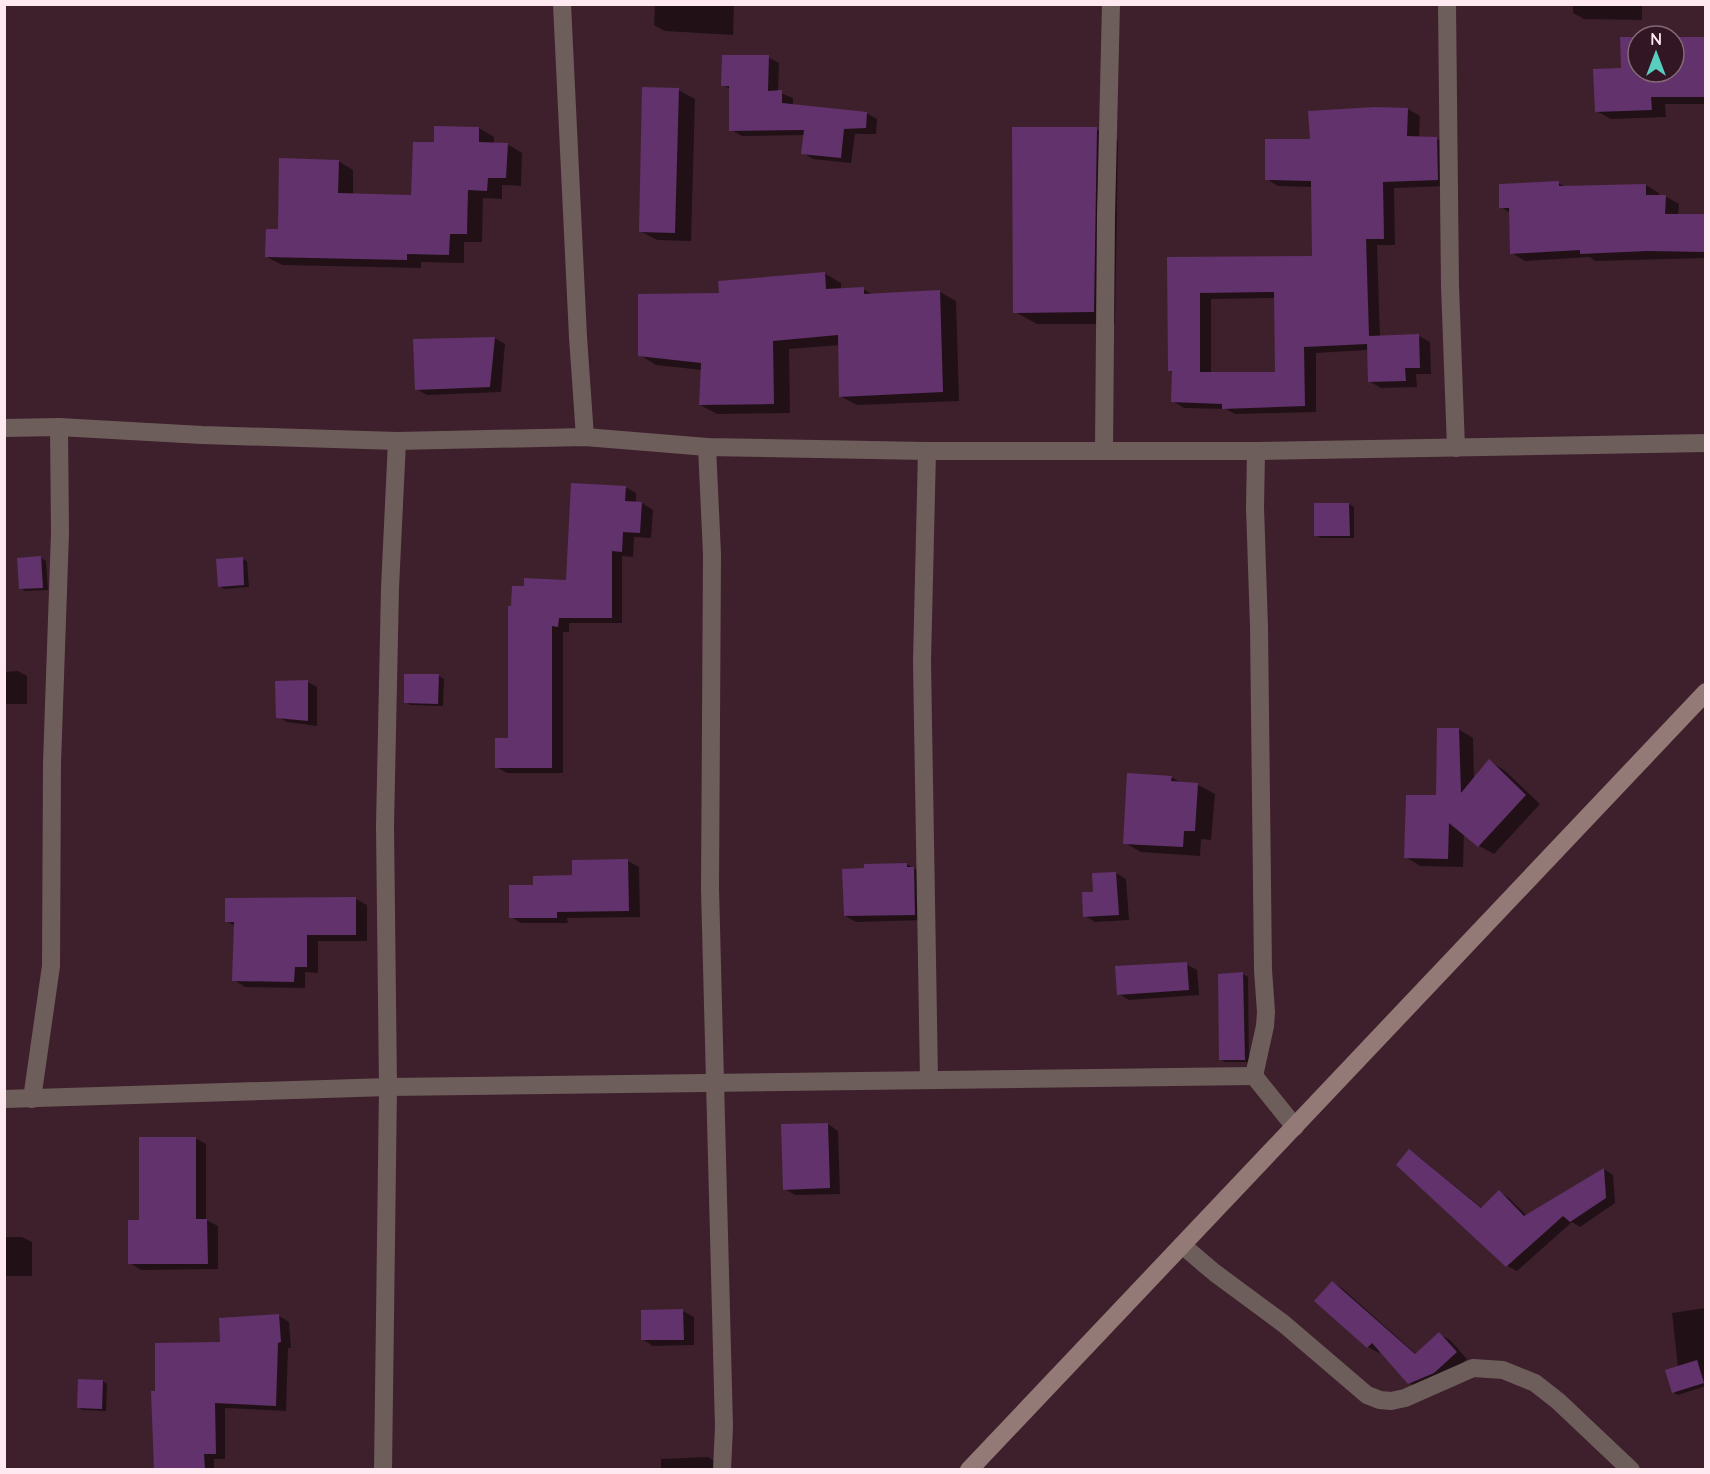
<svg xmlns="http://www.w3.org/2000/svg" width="1710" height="1474" font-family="Quicksand,sans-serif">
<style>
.shadow{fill:#0007;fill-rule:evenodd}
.building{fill:#62326c;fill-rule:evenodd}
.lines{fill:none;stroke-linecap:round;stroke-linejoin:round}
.street{stroke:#6e5e5b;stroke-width:18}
.secondary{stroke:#947a76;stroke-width:18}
</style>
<rect width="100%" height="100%" fill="#3e202c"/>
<g class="shadow">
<path d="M 655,4 L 734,4 L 733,35 L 665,31 L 654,25 Z"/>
<path d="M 1573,4 L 1642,4 L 1642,20 L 1584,19 L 1573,13 Z"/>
<path d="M 1638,38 L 1638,72 L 1674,72 L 1674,38 L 1706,38 L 1706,104 L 1665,104 L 1666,117 L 1611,119 L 1596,111 L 1622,70 Z"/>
<path d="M 768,57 L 779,63 L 778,92 L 793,98 L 793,105 L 866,113 L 877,119 L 876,134 L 855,134 L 851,163 L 813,159 L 803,153 L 805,135 L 742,136 L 731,130 L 730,89 L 723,85 Z"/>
<path d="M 678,90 L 695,99 L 691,241 L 657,240 L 640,231 Z"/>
<path d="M 1408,109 L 1420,116 L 1419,138 L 1437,139 L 1448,145 L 1449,186 L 1394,188 L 1395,245 L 1377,245 L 1380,337 L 1419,336 L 1430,342 L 1431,374 L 1416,374 L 1417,387 L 1381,388 L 1369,381 L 1368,350 L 1316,353 L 1316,412 L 1235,414 L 1226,409 L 1184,408 L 1173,401 L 1173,373 L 1169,370 L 1169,259 L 1313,258 L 1313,187 L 1278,186 L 1266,179 L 1312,141 ZM 1276,298 L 1276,373 L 1211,373 L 1211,299 Z"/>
<path d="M 436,127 L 479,128 L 494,137 L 494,144 L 507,144 L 522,153 L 521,186 L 502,185 L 502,199 L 483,198 L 482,242 L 464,242 L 464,263 L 421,262 L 421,268 L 282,265 L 267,257 L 280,230 L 338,161 L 353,170 L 353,195 L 412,196 L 435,144 Z"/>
<path d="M 1096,129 L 1118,141 L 1115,324 L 1037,324 L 1015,312 Z"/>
<path d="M 1558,183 L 1566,187 L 1646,185 L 1659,193 L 1659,196 L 1665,196 L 1679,204 L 1678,215 L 1706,216 L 1706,258 L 1595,261 L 1590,257 L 1525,261 L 1512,253 L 1510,213 L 1501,207 Z"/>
<path d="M 824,273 L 841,283 L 841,290 L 863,289 L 874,295 L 940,292 L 956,301 L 959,401 L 857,405 L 840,396 L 840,345 L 789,349 L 790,413 L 717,414 L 700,405 L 702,370 L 656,365 L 640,355 L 721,294 Z"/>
<path d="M 495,338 L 505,344 L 501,392 L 427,395 L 416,389 L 415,341 Z"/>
<path d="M 625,487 L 636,493 L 636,503 L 642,503 L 653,510 L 651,538 L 634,537 L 633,557 L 622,556 L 622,623 L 569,623 L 569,632 L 563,632 L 563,773 L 507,773 L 496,767 L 510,740 L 567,582 Z"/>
<path d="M 1349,504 L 1354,507 L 1354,538 L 1321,538 L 1316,535 Z"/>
<path d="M 41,558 L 46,561 L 48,590 L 25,591 L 20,588 Z"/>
<path d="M 242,559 L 247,561 L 249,587 L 224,589 L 219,586 Z"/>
<path d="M 18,671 L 27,676 L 27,704 L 4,704 L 4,672 Z"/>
<path d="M 439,676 L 444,679 L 443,706 L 410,705 L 405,702 Z"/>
<path d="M 308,682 L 317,687 L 317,726 L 287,722 L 278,717 Z"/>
<path d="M 1458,729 L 1473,738 L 1474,779 L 1489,761 L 1504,770 L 1540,804 L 1494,854 L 1479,846 L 1464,833 L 1463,867 L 1420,866 L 1406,857 L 1438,797 Z"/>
<path d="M 1171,777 L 1183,784 L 1198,785 L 1215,794 L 1211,840 L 1201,839 L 1200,856 L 1141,852 L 1125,843 Z"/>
<path d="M 628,861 L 639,867 L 640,917 L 567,918 L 568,923 L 521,923 L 511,917 L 535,886 Z"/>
<path d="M 907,864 L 925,875 L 925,920 L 856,922 L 845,916 Z"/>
<path d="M 1116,873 L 1126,879 L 1129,920 L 1095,922 L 1085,916 Z"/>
<path d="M 226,899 L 356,899 L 367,905 L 367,941 L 318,941 L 318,973 L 305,972 L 305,988 L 245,987 L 234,980 L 235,926 L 226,921 Z"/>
<path d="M 1186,964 L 1197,970 L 1199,995 L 1129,1000 L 1119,994 Z"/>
<path d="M 1243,974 L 1248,977 L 1249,1062 L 1225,1062 L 1220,1059 Z"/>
<path d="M 828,1124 L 838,1131 L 840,1194 L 795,1195 L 785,1189 Z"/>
<path d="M 195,1138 L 206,1144 L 206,1220 L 218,1226 L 218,1269 L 141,1270 L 130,1263 L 140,1221 Z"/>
<path d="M 1410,1151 L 1419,1157 L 1483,1209 L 1499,1192 L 1509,1198 L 1527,1216 L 1604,1169 L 1613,1175 L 1615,1203 L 1580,1227 L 1572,1222 L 1517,1271 L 1507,1266 Z"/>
<path d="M 4,1237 L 22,1237 L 32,1242 L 32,1276 L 4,1276 Z"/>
<path d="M 1333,1283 L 1343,1289 L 1417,1355 L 1439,1334 L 1450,1340 L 1467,1359 L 1445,1379 L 1420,1389 L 1409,1383 L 1381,1351 L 1379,1353 L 1368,1347 L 1316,1301 Z"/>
<path d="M 1706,1308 L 1706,1386 L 1678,1395 L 1673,1392 L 1678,1367 L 1672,1313 Z"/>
<path d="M 683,1311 L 694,1317 L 694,1345 L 653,1346 L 642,1339 Z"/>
<path d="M 279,1316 L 289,1322 L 291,1348 L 288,1348 L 286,1411 L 225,1408 L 225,1459 L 214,1459 L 214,1470 L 155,1470 L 156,1392 L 222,1343 Z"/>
<path d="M 103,1381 L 107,1384 L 106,1411 L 83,1410 L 78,1408 Z"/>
<path d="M 708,1457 L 718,1464 L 719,1470 L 661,1470 L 661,1459 Z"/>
</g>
<g class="building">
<path d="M 1620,37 L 1638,37 L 1638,72 L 1674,72 L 1674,37 L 1706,37 L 1706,97 L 1651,97 L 1652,110 L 1595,112 L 1593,69 L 1621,68 Z"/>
<path d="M 722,55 L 769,55 L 768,91 L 782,90 L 782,103 L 867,112 L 866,128 L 844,129 L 841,158 L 801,154 L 804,130 L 729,131 L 729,86 L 721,86 Z"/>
<path d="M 642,87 L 679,88 L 675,233 L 639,232 Z"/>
<path d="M 1375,107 L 1408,108 L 1407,136 L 1437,137 L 1438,180 L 1383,182 L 1384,239 L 1366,239 L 1369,336 L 1419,334 L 1420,368 L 1405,368 L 1406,381 L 1368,382 L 1367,344 L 1304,347 L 1305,406 L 1222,409 L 1222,404 L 1171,402 L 1172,371 L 1168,371 L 1167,257 L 1312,256 L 1311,181 L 1265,180 L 1265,139 L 1310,139 L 1308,111 ZM 1274,292 L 1275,372 L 1200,372 L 1200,293 Z"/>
<path d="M 434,126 L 479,127 L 479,142 L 508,143 L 506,178 L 488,178 L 487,191 L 468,190 L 467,234 L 450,234 L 449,255 L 407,254 L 407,260 L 265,257 L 266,229 L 278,229 L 279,158 L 339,160 L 338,193 L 411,195 L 413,142 L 434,142 Z"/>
<path d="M 1012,127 L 1097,127 L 1094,312 L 1013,313 Z"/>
<path d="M 1559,181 L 1559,186 L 1646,184 L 1646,195 L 1666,195 L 1665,214 L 1706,214 L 1706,252 L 1648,251 L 1580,254 L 1580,250 L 1510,254 L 1509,208 L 1499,208 L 1499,184 Z"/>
<path d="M 825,272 L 826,289 L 864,287 L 864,294 L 940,290 L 943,392 L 839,397 L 838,335 L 773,341 L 774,404 L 699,405 L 701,363 L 638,356 L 638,294 L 719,293 L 718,281 Z"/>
<path d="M 495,337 L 490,387 L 415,390 L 413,339 Z"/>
<path d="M 571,483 L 626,486 L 625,501 L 642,502 L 640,533 L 623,532 L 622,552 L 612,551 L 612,618 L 559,618 L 558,627 L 552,626 L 552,768 L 495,768 L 495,738 L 508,738 L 508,606 L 511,606 L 512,586 L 524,586 L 524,578 L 566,580 Z"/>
<path d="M 1314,503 L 1349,503 L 1350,536 L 1314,536 Z"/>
<path d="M 41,556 L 43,588 L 19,589 L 17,558 Z"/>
<path d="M 243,557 L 244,585 L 218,587 L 216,559 Z"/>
<path d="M 404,674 L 439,674 L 438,704 L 404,703 Z"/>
<path d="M 308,680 L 308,721 L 276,718 L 275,681 Z"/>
<path d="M 1437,728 L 1459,728 L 1461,793 L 1489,759 L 1526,795 L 1478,847 L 1449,823 L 1448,859 L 1404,858 L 1406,795 L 1436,795 Z"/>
<path d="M 1127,773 L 1172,776 L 1171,781 L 1198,783 L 1195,831 L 1184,831 L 1183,847 L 1123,844 Z"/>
<path d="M 628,859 L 629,911 L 557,912 L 557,918 L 509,918 L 509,885 L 533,885 L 533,876 L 572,875 L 572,860 Z"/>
<path d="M 907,863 L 907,867 L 914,867 L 915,915 L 844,916 L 842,869 L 864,868 L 864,864 Z"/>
<path d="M 1116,872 L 1119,915 L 1083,917 L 1082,892 L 1093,892 L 1092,873 Z"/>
<path d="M 356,897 L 356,935 L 307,935 L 307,967 L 295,967 L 294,982 L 232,981 L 234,922 L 225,922 L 225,898 Z"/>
<path d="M 1187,962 L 1189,990 L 1117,995 L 1115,966 Z"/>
<path d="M 1243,972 L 1245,1060 L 1219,1060 L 1218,974 Z"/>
<path d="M 828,1123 L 830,1188 L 783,1190 L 781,1124 Z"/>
<path d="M 139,1137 L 196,1137 L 196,1219 L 207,1219 L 208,1264 L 128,1264 L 128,1220 L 139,1220 Z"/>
<path d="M 1409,1149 L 1481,1208 L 1499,1190 L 1524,1216 L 1604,1168 L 1606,1198 L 1570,1222 L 1563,1216 L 1506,1267 L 1396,1165 Z"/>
<path d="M 1332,1281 L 1415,1354 L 1439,1332 L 1457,1352 L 1434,1373 L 1408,1384 L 1372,1343 L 1367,1348 L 1314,1301 Z"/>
<path d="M 683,1309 L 684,1340 L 641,1340 L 641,1310 Z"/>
<path d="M 279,1314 L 281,1342 L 278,1343 L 276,1406 L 215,1403 L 216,1454 L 204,1454 L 205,1470 L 154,1470 L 151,1391 L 155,1391 L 155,1343 L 220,1342 L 219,1318 Z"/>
<path d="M 1697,1360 L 1704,1383 L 1672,1393 L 1665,1370 Z"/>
<path d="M 78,1379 L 103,1380 L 102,1409 L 77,1408 Z"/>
</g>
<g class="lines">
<g class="street">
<path d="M 562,4 L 578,337 L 585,437"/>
<path d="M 1447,4 L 1450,286 L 1456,448"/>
<path d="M 4,428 L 59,427 L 202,435 L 397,441 L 585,437 L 707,447 L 927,451 L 1256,451 L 1706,443"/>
<path d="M 707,447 L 712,554 L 710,889 L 724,1427 L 722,1470"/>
<path d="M 927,451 L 922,662 L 929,1080"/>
<path d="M 1104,451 L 1106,216 L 1111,4"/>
<path d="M 1256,451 L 1255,507 L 1259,627 L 1263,970 L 1266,1012 L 1265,1026 L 1254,1076 L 1295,1127"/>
<path d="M 4,1099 L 388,1087 L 1254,1076"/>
<path d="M 32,1099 L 51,966 L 52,763 L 60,533 L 59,427"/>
<path d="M 1182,1245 L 1215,1273 L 1284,1324 L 1367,1395 L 1380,1400 L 1391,1401 L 1405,1398 L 1473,1368 L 1503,1370 L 1535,1383 L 1558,1401 L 1631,1470"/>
<path d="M 383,1470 L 388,1087 L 385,826 L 390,588 L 397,441"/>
</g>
<path class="secondary" d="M 969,1470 L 1706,692"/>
</g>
<rect width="1710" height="1474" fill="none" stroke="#fee9f0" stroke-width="12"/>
<g transform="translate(1656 54)"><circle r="28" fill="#331623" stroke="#846a75" stroke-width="1.5"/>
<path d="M0-4.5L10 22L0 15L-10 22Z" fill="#58cebf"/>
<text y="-9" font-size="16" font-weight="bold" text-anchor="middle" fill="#fee9f0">N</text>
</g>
</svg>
